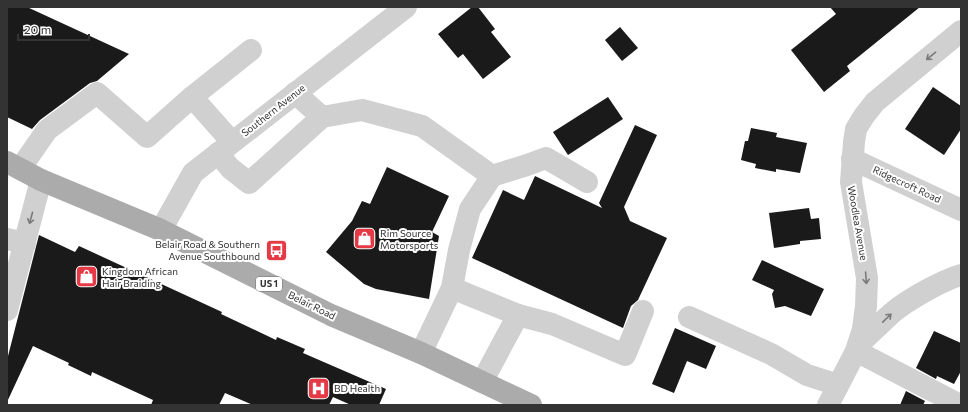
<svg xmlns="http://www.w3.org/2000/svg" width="968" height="412" font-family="Commissioner,sans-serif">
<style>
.building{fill:#1a1a1a}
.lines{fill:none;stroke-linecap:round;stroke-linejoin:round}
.minor{stroke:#d0d0d0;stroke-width:22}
.major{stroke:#ababab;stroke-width:22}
.oneway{stroke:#7a7a7a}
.labels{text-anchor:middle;stroke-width:4;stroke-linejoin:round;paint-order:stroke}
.shield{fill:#fff;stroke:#707070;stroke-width:1}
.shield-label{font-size:9px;font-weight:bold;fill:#333}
.street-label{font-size:10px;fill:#333;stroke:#fff}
.poi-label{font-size:10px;fill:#333;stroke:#fff;text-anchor:start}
</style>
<rect width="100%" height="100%" fill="#fff"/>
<g class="building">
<path d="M 7,7 L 27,7 L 129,54 L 97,81 L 90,83 L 40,120 L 32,129 L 7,117 Z"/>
<path d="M 472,7 L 478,7 L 495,29 L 491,32 L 511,57 L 483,79 L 463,54 L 458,58 L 438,34 Z"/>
<path d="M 830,7 L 920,7 L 847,66 L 850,71 L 824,92 L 791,50 L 836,14 Z"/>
<path d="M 620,27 L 638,48 L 622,61 L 605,40 Z"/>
<path d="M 933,87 L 961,106 L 961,129 L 944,155 L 905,129 Z"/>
<path d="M 608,97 L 623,119 L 568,155 L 553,132 Z"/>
<path d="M 635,125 L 657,135 L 624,207 L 630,221 L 667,238 L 638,300 L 631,306 L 623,328 L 472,258 L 503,190 L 524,200 L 535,176 L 602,208 L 599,203 Z"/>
<path d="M 751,128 L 777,133 L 776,137 L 807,143 L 800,173 L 776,169 L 776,172 L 755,168 L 756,164 L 741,160 L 745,141 L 748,141 Z"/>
<path d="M 387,167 L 449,196 L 432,232 L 439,236 L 429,299 L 376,289 L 364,284 L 326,252 L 352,221 L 362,201 L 370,204 Z"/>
<path d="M 809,208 L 811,219 L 819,218 L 821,239 L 800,241 L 800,244 L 774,248 L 769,213 Z"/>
<path d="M 39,235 L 75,252 L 79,246 L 222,312 L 221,314 L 276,340 L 277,337 L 305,349 L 303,353 L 386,389 L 379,405 L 351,405 L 333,397 L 329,405 L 253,405 L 225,393 L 219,405 L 151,405 L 153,400 L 92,372 L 91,376 L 68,365 L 69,363 L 33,346 L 7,402 L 7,360 Z"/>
<path d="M 762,260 L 824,289 L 811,316 L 785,306 L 775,308 L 772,294 L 774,290 L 752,280 Z"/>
<path d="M 675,328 L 716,346 L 706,369 L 687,361 L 674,393 L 652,384 Z"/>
<path d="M 934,331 L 961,343 L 961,371 L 954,384 L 937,376 L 936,379 L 916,368 Z"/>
<path d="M 906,391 L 925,401 L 923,405 L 900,405 Z"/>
</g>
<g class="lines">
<g class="minor">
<path d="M 295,93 L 322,117"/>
<path d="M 192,97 L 251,50"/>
<path d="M 218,153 L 230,168 L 249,183 L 322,117 L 362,110 L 422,126 L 492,176"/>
<path d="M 852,159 L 961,210"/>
<path d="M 20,169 L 47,130 L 97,93 L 147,137 L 192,97 L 232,142"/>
<path d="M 161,230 L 193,173 L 406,7"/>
<path d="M 7,239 L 25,243"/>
<path d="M 452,288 L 459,250 L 470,209 L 492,176 L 527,165 L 546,158 L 587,182"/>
<path d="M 7,310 L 41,180"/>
<path d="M 518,315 L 552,324 L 625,355 L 643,311"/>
<path d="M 689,317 L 771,354 L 807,375 L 838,385"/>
<path d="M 858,345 C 870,334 881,323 892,313 C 907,300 943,280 961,275"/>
<path d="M 856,351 L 960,405"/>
<path d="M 421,353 L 452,288 L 518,315 L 482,382"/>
<path d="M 828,405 L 856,351 L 863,329 L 866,306 L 867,278 L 851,182 L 854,142 L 856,129 L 864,116 L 875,102 L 961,31"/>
</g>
<path class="major" d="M 7,162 L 41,180 L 161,230 L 331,315 L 421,353 L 531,405"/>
</g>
<defs><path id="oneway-shaft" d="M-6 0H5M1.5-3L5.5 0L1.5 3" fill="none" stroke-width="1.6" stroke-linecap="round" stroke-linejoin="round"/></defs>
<g class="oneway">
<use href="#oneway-shaft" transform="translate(931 56) rotate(141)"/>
<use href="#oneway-shaft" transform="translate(31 218) rotate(105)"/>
<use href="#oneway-shaft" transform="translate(866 278) rotate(86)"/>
<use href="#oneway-shaft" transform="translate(887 318) rotate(-44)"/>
</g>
<defs>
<symbol id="shop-square" viewBox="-11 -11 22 22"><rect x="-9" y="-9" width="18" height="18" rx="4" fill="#e63946" stroke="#fff"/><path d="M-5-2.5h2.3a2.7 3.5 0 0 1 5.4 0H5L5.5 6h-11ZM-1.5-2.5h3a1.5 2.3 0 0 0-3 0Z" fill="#fff"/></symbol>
<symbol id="bus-square" viewBox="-11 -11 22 22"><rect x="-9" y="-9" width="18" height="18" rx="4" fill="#e63946" stroke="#fff"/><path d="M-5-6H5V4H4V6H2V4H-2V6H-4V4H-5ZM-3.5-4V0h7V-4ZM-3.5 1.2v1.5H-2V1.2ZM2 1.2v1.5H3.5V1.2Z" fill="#fff"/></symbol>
<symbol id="hospital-square" viewBox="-11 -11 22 22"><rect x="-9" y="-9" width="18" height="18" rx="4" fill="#e63946" stroke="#fff"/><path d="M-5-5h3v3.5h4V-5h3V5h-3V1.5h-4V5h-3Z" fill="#fff"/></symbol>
</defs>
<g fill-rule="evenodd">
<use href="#shop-square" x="352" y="226" width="25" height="25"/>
<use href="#bus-square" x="264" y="238" width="25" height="25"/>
<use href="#shop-square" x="74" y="264" width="25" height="25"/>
<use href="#hospital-square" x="306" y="376" width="25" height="25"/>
</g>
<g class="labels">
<rect class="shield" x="256" y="277" width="26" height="14" rx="3"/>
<g class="shield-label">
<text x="269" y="287">US 1</text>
</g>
<g class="street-label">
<text transform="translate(273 110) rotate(-38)" y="4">Southern Avenue</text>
<text transform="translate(907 184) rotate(25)" y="4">Ridgecroft Road</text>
<text transform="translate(858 223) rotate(80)" y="4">Woodlea Avenue</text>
<text transform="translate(312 305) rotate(26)" y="4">Belair Road</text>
</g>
<g class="poi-label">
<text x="380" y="237">Rim Source<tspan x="380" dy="12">Motorsports</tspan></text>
<text x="260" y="248" text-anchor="end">Belair Road &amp; Southern<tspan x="260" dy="12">Avenue Southbound</tspan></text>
<text x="102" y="275">Kingdom African<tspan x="102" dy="12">Hair Braiding</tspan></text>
<text x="334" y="392">BD Health</text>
</g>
</g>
<rect width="968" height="412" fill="none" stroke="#333333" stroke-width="16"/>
<path d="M18 34v6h71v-6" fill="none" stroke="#333333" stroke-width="2"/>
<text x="24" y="34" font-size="12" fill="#333333" stroke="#ffffff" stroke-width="3" paint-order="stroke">20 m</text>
</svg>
